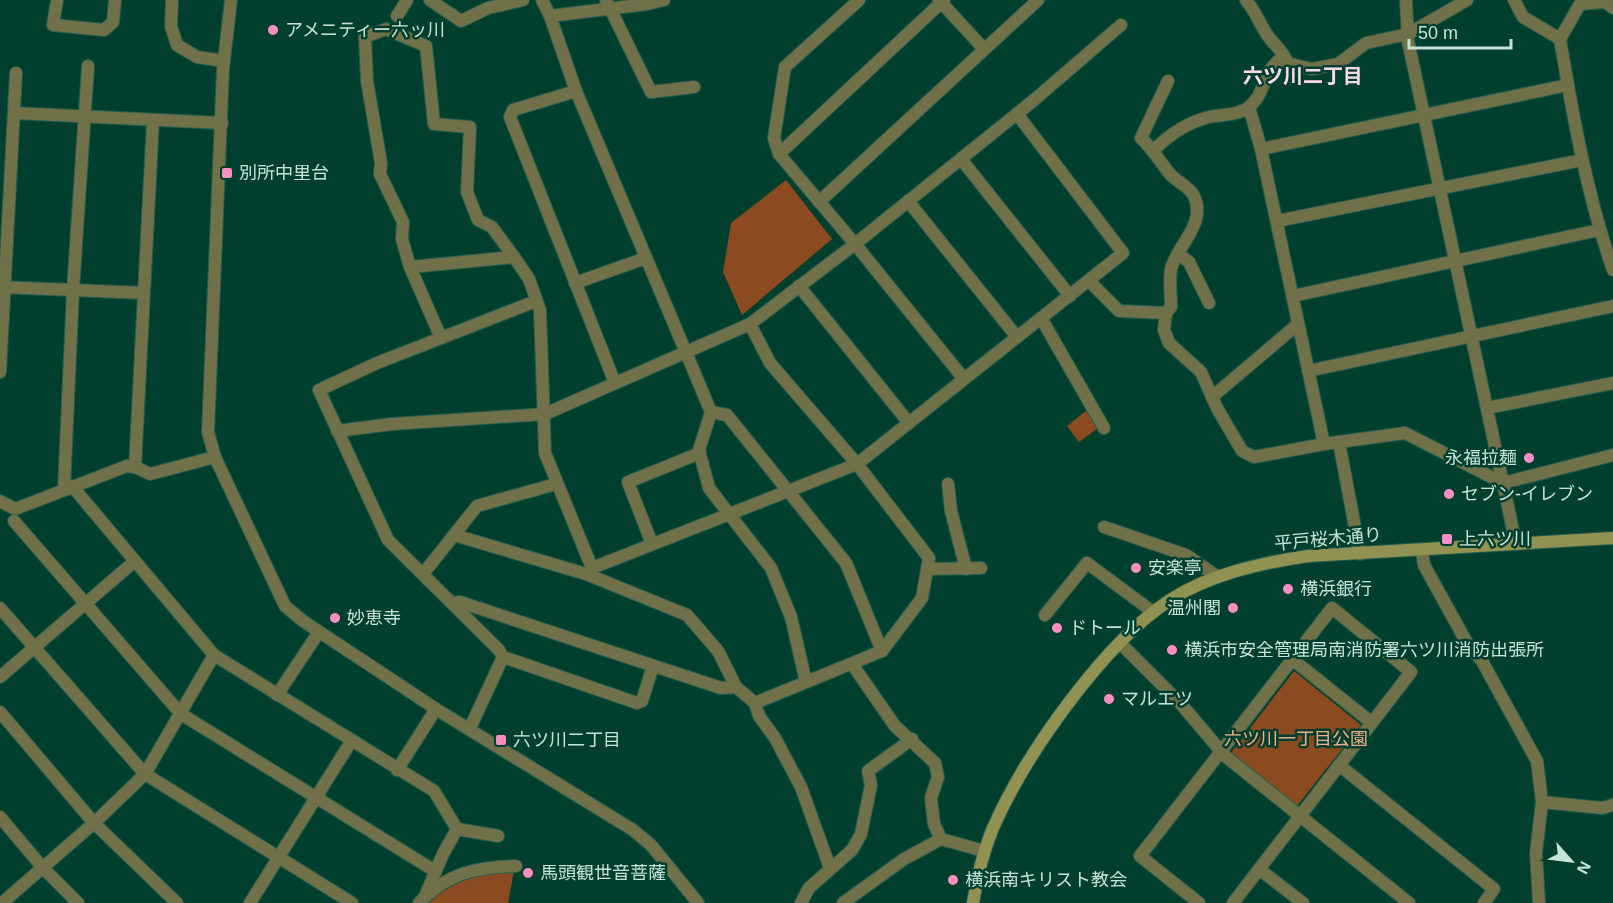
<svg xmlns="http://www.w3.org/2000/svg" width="1613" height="903" font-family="Helvetica,'Noto Sans JP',sans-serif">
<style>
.green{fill:#8c4a21}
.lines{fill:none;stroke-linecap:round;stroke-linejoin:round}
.minor-casing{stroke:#245d4d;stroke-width:14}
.tertiary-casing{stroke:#245d4d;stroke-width:14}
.secondary-casing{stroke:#245d4d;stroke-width:14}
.minor{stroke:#707049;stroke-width:12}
.tertiary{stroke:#707049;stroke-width:12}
.secondary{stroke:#919252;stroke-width:12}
.poi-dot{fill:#fb8fc5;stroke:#003f2e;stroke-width:2}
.labels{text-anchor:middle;stroke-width:5;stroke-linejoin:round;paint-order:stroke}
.poi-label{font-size:18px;fill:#c7e3d8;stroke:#003f2e;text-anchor:start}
.street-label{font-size:18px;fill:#c7e3d8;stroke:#003f2e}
.park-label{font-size:18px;fill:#f2ae89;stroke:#003f2e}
.neighbourhood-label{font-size:20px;font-weight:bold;fill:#f9d9e7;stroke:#003f2e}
</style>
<rect width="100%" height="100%" fill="#003f2e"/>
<g class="green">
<path d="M 786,180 L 832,239 L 742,315 L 723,272 L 731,223 Z"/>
<path d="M 1087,410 L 1098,428 L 1079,442 L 1067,426 Z"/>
<path d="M 1294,671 L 1361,725 L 1297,806 L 1231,753 Z"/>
<path d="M 514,871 L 508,903 L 428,903 C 451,881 483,873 514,871 Z"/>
</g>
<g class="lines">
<defs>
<g id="minor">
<path d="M 57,0 L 53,25 L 104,30 L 113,22 L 115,0"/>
<path d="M 172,0 L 171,26 L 177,45 L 197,57 L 224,61"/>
<path d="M 430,0 L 461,21 L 488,8 L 523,0"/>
<path d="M 542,0 L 550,16 L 576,91 L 711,412 L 699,450 L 709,488 L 771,568 L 791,617 L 806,682"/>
<path d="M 606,0 L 651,92 L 694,87"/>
<path d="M 859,0 L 785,67 L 774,138 L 779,154 L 855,244 L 964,379"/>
<path d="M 939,0 L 984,49"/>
<path d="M 1246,0 C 1255,11 1259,22 1266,33 C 1274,46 1282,48 1288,64"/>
<path d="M 1406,0 L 1408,41 L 1516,544"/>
<path d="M 1514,0 L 1523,17 L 1560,39 C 1573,117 1587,195 1613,270"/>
<path d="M 397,16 L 407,0"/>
<path d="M 550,16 L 647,4 L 664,0"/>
<path d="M 1560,39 L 1580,4 L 1605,2 L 1613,8"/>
<path d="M 1168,81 L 1141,138 C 1153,149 1160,162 1170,174 C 1177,182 1190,187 1194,196 C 1207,224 1177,245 1171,269 C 1169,280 1171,295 1171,307 L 1166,313 L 1164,330 L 1169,343 L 1201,372 L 1217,408 L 1242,451 L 1254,457 L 1324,444 L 1405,433 L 1503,483 L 1613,455"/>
<path d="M 576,91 L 513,110 L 510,117 L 615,383"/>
<path d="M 1249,107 L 1261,149 L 1324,444"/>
<path d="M 14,113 L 222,123"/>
<path d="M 1261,149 L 1568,85"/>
<path d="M 1154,150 C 1169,135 1188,122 1209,117 C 1223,114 1237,116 1249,107 C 1266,93 1261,76 1278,61 L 1312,69 L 1338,64 L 1366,43 L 1408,34 L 1467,0"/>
<path d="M 779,154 L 944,0"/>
<path d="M 961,159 L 1070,296"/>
<path d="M 908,201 L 1017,337"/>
<path d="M 819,202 L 1038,0"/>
<path d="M 1277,221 L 1582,160"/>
<path d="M 1179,254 L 1189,262 L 1209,303"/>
<path d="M 410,267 L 514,257"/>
<path d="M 1089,281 L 1119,311 L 1166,313"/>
<path d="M 575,283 L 646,258"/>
<path d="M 799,286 L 909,423"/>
<path d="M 0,287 L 144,293"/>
<path d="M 1293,296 L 1599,230"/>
<path d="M 1041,318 L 1104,428"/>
<path d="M 750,324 L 770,363 L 857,464 L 929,558 L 922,598 L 882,651 L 755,703"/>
<path d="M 441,338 L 410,267 L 402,239 L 403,222 L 380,174 L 381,163 L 367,81 L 365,37 L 386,29 L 426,46 L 434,124 L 470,127 L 467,192 L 478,220 L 492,227 L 514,257 L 529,279 L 540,310 L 545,453 L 592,568 L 586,574"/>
<path d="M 1308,371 L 1613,306"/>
<path d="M 0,372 L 16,73"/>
<path d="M 1212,397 L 1298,324"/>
<path d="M 1487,408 L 1613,383"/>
<path d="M 711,412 L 727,415 L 846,563 L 882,651"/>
<path d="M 337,431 L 392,424 L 545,414 L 750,324 L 855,244 L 1034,100 L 1121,25"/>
<path d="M 1339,442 L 1360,554"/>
<path d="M 135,467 L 153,120"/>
<path d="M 948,484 L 951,511 L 966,569"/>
<path d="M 72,486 L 214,655 L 434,791 L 457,829 L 498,836"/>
<path d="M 64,489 L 73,290 L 88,66"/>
<path d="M 0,501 L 15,509 L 127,466 L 135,467 L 150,474 L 215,457"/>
<path d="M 14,521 L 181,714 L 435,871"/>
<path d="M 1104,527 L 1186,555 L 1218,577"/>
<path d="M 454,535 L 586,574 L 687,615 L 718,651 L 736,687 L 755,703 L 759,716 L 775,738 L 801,787 L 830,868"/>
<path d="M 652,544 L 628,482 L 700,453"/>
<path d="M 1422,550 L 1424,565 L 1467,643 L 1482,661 L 1537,761 L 1542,802 L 1536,853 L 1539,903"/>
<path d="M 592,568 L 857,464 L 1123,253 L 1017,114"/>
<path d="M 927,569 L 981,568"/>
<path d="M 423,574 L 477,506 L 556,484"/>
<path d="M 453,603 L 460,602 L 721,688 L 736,687"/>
<path d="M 0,608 L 145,774 L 352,903"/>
<path d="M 1045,615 L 1087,563 L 1153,612"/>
<path d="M 503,657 L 637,703 L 642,701 L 653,666"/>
<path d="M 1292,659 L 1372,723"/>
<path d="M 852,664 L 895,726 L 935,763 L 938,777 L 931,798 L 934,824 L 941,839 L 984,851"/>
<path d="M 0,677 L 135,561"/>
<path d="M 277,695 L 319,632"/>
<path d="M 0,712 L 94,823 L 177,903"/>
<path d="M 470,728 L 503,657 L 499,650 L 388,540 L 319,390 L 377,363 L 536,301"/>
<path d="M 1339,765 L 1494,889 L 1484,903"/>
<path d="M 397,770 L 436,709"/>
<path d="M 1542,802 L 1602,808 L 1613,805"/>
<path d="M 0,817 L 43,868 L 78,903"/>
<path d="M 1259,869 L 1303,903"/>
<path d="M 425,896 L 443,854 L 457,829"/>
<path d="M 2,903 L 94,823 L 145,774 L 214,655"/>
<path d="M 250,903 L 352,740"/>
<path d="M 419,903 C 447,873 477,867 516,866"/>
<path d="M 801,903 L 809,888 L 852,850 L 861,834 L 871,785 L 868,771 L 912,739"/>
<path d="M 843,903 L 904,859 L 941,839"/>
<path d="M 1199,903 L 1140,856 L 1332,608 L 1411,672 L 1233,903"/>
</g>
<g id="tertiary">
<path d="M 231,0 L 223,69 L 208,432 L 215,457 L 285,606 L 303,621 L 436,709 L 633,830 L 651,845 L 698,903"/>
<path d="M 1120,643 L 1181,704 L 1225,756 L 1409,903"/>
</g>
<path id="secondary" d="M 973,903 C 977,878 983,852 993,828 C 1025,755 1103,644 1170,600 C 1210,574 1261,563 1308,556 L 1613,538"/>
</defs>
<use href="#minor" class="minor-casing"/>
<use href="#tertiary" class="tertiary-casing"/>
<use href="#secondary" class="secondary-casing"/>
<use href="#minor" class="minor"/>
<use href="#tertiary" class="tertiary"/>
<use href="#secondary" class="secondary"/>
</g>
<g class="poi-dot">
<circle cx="273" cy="30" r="6"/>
<rect x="221" y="167" width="12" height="12" rx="3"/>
<circle cx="1529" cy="458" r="6"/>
<circle cx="1449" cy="494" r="6"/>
<rect x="1441" y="533" width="12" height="12" rx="3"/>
<circle cx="1136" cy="568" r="6"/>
<circle cx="1288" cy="589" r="6"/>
<circle cx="1233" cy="608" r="6"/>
<circle cx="335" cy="618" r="6"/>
<circle cx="1057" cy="628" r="6"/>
<circle cx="1172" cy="650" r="6"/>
<circle cx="1109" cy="699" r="6"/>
<rect x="495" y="734" width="12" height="12" rx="3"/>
<circle cx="528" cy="873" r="6"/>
<circle cx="953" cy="880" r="6"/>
</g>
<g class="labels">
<g class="poi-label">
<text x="285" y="36">アメニティー六ッ川</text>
<text x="239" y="179">別所中里台</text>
<text x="1517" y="464" text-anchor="end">永福拉麺</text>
<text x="1461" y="500">セブン-イレブン</text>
<text x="1459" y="545">上六ツ川</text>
<text x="1148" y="574">安楽亭</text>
<text x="1300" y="595">横浜銀行</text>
<text x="1221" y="614" text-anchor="end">温州閣</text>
<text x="347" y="624">妙恵寺</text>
<text x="1069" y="634">ドトール</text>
<text x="1184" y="656">横浜市安全管理局南消防署六ツ川消防出張所</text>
<text x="1121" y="705">マルエツ</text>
<text x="513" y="746">六ツ川二丁目</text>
<text x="540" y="879">馬頭観世音菩薩</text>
<text x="965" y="886">横浜南キリスト教会</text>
</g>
<g class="street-label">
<text transform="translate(1328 539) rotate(-5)" y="6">平戸桜木通り</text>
</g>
<g class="park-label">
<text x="1296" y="745">六ツ川一丁目公園</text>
</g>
<g class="neighbourhood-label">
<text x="1303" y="83">六ツ川二丁目</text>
</g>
</g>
<g transform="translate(1571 861) rotate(118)" stroke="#003f2e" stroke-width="4.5" paint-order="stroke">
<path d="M0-4.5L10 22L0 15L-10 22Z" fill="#c7e3d8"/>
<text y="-9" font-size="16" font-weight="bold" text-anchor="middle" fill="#c7e3d8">N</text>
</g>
<path d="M1409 39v9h102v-9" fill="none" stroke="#c7e3d8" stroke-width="3"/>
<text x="1418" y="39" font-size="18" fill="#c7e3d8" stroke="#003f2e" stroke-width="4.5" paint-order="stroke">50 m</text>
</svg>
